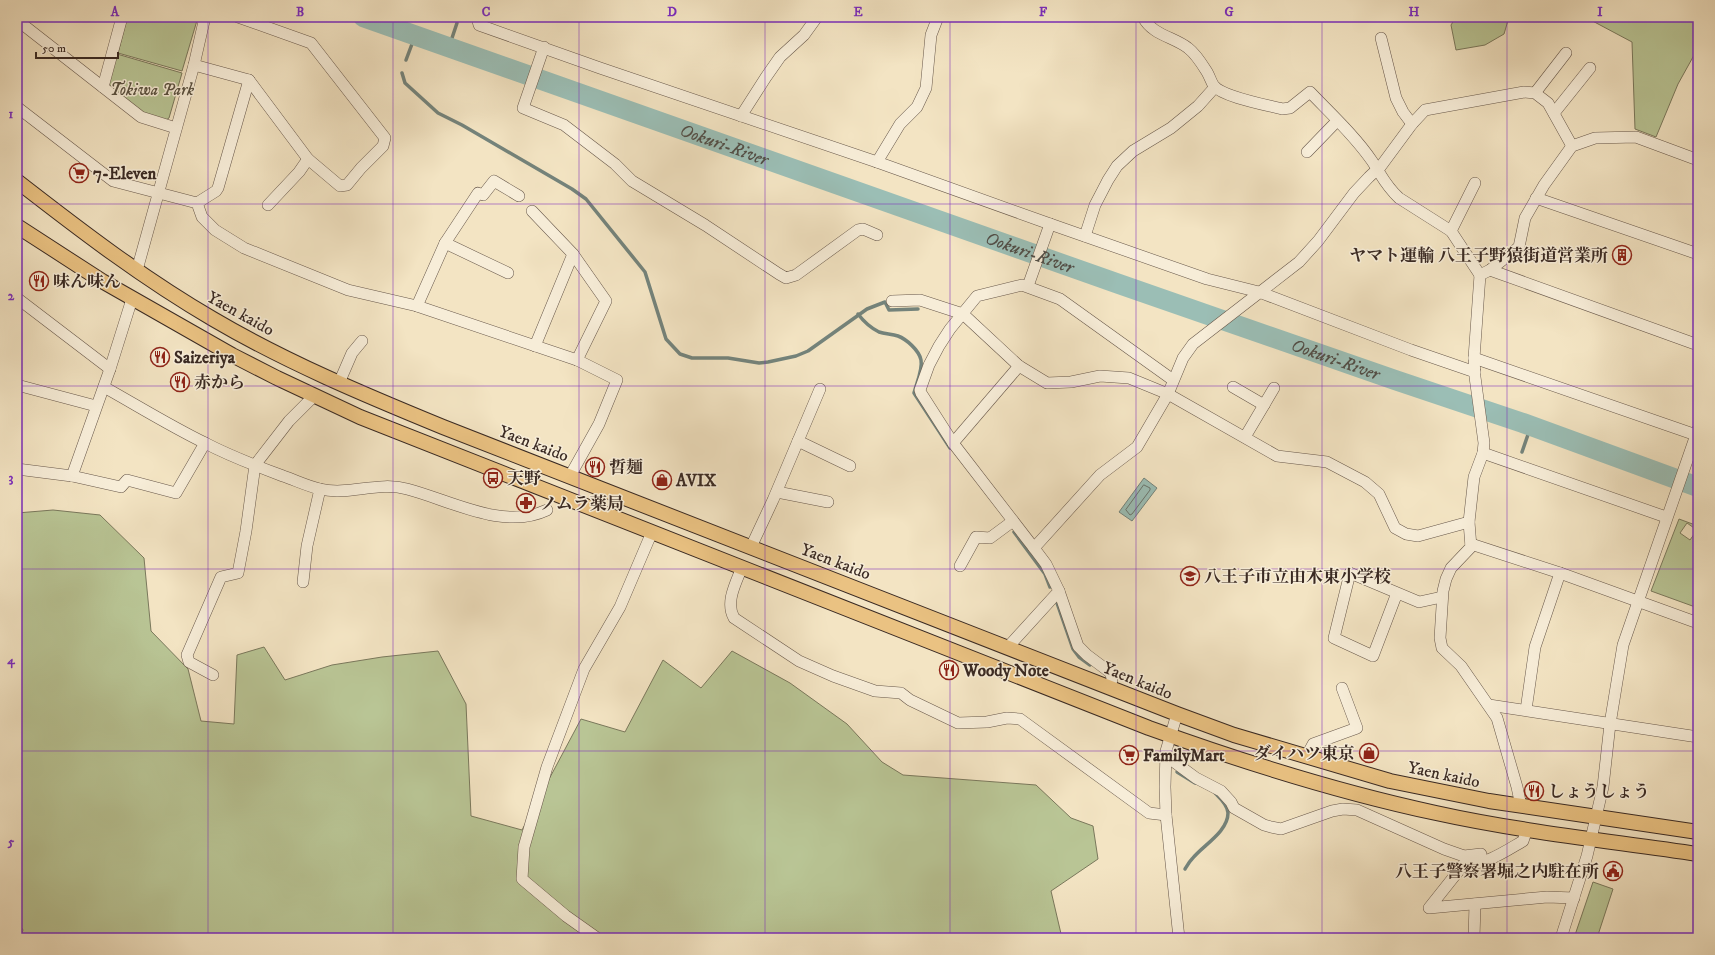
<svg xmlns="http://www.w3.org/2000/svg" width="1715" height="955" font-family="'IM FELL DW Pica','Noto Serif JP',serif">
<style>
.green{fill:#b9c595;stroke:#7a785c;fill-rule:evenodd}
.water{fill:#9bbeb5;stroke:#74837b}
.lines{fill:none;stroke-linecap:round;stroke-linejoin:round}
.shore{stroke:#6a746c;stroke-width:1}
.stream{stroke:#74837b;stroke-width:3.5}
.river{stroke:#9bbeb5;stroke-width:20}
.minor-casing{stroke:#68584b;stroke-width:12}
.major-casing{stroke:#3a2a23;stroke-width:16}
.minor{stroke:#f7edd8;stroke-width:11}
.major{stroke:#eac282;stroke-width:14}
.grid{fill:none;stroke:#7b2cbf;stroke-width:1;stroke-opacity:0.55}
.labels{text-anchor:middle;stroke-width:3;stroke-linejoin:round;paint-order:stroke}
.park-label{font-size:17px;font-style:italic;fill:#5a5140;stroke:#f7edd8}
.poi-label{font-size:17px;font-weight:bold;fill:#3a2a23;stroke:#f7edd8;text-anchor:start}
.street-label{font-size:17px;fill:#3a2a23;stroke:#f7edd8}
.water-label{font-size:18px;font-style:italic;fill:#524f48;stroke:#f7edd8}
.neatline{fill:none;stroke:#7b2cbf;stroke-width:1.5}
.grid-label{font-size:13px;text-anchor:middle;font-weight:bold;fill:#7b2cbf}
</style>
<rect width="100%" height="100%" fill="#f3e4c3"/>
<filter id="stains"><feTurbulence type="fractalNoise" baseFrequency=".005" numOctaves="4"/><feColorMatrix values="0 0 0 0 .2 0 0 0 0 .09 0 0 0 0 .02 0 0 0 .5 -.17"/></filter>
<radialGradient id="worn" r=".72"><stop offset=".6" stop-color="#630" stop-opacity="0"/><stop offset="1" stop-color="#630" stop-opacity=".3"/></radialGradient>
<g class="green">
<path d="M 127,17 L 198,17 L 182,71 L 118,53 Z"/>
<path d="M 1456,17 L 1509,17 L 1504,34 L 1485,45 L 1456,50 L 1451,25 Z"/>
<path d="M 1585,17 L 1698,17 L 1698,48 L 1678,84 L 1656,137 L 1635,129 L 1632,42 Z"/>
<path d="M 117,54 L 182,73 L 169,118 L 166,120 L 143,114 L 110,87 L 109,82 Z"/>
<path d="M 53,510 L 100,515 L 144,558 L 151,631 L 188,669 L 201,721 L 234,724 L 237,655 L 264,647 L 285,680 L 332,665 L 382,657 L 438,651 L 466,704 L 471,816 L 522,830 L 581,719 L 625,732 L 663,660 L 701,688 L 732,651 L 790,683 L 847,724 L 882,762 L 903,775 L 1036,785 L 1071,818 L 1093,826 L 1098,859 L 1051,891 L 1062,938 L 20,938 L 23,930 L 17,920 L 17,513 Z"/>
<path d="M 1679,519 L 1698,526 L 1698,608 L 1651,591 ZM 1687,523 L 1697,530 L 1690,540 L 1680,533 Z"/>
<path d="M 1593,882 L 1613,889 L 1597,938 L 1574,938 Z"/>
</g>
<path class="water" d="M 1144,478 L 1157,488 L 1132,521 L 1119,512 Z"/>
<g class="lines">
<path class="shore" d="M 1144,485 L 1150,488 L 1150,490 L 1132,514 L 1130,515 L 1126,510 Z"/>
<g class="stream">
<path d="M 449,47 L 457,23"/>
<path d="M 406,60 L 415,36"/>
<path d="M 402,73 L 405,83 L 438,113 L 462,125 L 572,189 L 586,199 L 645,272 L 666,339 L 680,354 L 692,358 L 728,358 L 759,363 L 768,362 L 796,356 L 808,351 L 867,309 L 885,302 L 889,310 L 918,309"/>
<path d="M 858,314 C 864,322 871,328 879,332 C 885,334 892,334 898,336 C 906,339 919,350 921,360 C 923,370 916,384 914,393 L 950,448"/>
<path d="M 1522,452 L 1531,426"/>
<path d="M 1014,532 L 1045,574 L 1050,587"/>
<path d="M 1057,603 L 1073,649 L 1079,657 L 1090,665"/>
<path d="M 1177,772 L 1195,783"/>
<path d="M 1185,869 C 1187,866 1189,862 1192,859 C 1202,846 1228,832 1228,813 C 1228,805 1220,798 1215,793"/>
</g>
<path class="river" id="s1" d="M 363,17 L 1119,284 L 1395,380 L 1523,423 L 1698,487"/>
<defs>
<g id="minor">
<path d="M 477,17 L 479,25 L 600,68 L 877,162 L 1050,224 L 1207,279 L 1259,292 L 1411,350 L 1475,372"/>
<path d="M 1143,17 C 1152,35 1174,37 1188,48 C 1196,54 1202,64 1207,72 C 1210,77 1211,82 1214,86 C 1223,97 1267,105 1282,109 L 1290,108 L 1310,92 C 1331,114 1355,136 1372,161 C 1382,176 1385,185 1399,198 L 1451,231 L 1480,275"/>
<path d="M 17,20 L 141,117 L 176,128"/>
<path d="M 1381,38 L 1396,98 L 1403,112 L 1412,124"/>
<path d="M 544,47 L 523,108 L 564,125 L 615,164 L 632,181 L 705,225 L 779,274 L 786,278 L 796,275 L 858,230 L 863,229 L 877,235"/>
<path d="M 194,65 L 249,80 L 308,159 L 340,186 L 347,185 L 361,168 L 383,146 L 385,138 L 311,43 L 238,17"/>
<path d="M 103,87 L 122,17"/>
<path d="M 1535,93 L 1566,53"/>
<path d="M 17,107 L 113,181 L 197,203 L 202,217 L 215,230 L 244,248 L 348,290 L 417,306 L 577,360 L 617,380 L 599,424 L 570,476"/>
<path d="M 1554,113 L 1590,68"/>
<path d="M 741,116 L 766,77 L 780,57 L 804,35 L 817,17"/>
<path d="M 1307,152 L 1337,121"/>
<path d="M 877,162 L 900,124 L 917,107 L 926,88 L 931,35 L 938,17"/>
<path d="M 1536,198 L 1698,254"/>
<path d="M 197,203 L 216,191 L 218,188 L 249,80"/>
<path d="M 268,205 L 299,172 L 308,159"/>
<path d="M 532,211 L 573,254 L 606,301 L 577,360"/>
<path d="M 1451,231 L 1475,183"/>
<path d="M 1085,236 L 1095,205 L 1108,180 L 1117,166 L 1133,151 L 1171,128 L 1198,106 L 1215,87"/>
<path d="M 445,243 L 508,273"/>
<path d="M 137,270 L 194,65 L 205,17"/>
<path d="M 1490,270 L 1698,345"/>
<path d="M 1028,286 L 1050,224"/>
<path d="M 17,298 L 110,369"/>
<path d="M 892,301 L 920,300 L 963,314 L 1019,366 L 1047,383 L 1071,382 L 1100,376 L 1129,378 L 1168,394 L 1277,456 L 1327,462 L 1365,482 L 1379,494 L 1395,528 L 1406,534 L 1418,536 L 1469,522"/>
<path d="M 417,306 L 445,243 L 478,193 L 483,195 L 494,181 L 519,196"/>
<path d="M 535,346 L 573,254"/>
<path d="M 1474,358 L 1696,435"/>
<path d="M 339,383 L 352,353 L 362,341"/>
<path d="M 17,385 L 96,406"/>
<path d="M 104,387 C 138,406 170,426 205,443 C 230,456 256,466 283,476 C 295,480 307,486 320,489 C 348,496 378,481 407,489 C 450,500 503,531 547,510"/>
<path d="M 1233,387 L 1264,405"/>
<path d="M 1245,437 L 1274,388"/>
<path d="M 798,441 L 850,466"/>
<path d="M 953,443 L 1019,366"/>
<path d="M 1483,453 L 1666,517"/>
<path d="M 17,469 L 72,476 L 121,487 L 127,480 L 176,493 L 205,443"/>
<path d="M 72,476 L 110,369 L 132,299"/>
<path d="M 777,492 L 828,502"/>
<path d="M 1471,544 L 1560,573 L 1698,623"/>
<path d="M 751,547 L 773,500 L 820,389"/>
<path d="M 1034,548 L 953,443 L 921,393 L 920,390 L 929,365 L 939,346 L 950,329 L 977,296 L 1022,285 L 1060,299 L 1173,380"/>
<path d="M 960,566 L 976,537 L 990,538 L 1013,521"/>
<path d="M 742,567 C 736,583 725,602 734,618 L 799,661 L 833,676 L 875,691 L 901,693 L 910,700 L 958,723 L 987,722 L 1007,718 L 1020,719 L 1149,813 L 1166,815"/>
<path d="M 303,582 L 307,546 L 320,489"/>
<path d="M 1059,591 L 1078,646 L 1087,655 L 1111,673 L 1112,679 L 1110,688"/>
<path d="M 1397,593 L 1373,656 L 1334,638 L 1350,573 L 1419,602 L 1442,597"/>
<path d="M 1008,647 L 1059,591 L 1046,564 L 1034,548 L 1100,475 L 1137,447 L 1168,394 L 1183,358 L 1193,344 L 1299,262 L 1318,241 L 1354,193 L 1369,177 L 1381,166 L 1412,124 L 1425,110 L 1524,92 L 1535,93 L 1548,103 L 1572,146"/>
<path d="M 213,675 L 189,662 L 187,655 L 221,577 L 238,573 L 246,531 L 255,465 L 289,421 L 314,396"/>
<path d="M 1489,705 L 1698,737"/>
<path d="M 1526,710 L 1535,647 L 1560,573"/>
<path d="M 1177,714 L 1166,751 L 1165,787 L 1166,815 L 1179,938"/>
<path d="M 1166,756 L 1196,778 L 1221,791 L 1231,802 L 1234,808 L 1264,825 L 1271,827 L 1281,829 L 1332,811 L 1343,809 L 1357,810 L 1444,849 L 1464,856 L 1481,854"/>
<path d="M 1306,757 L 1313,744 L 1357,728 L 1342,688"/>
<path d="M 1521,806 L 1517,787 L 1497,718 L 1461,666 L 1442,648 L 1440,638 L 1443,591 L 1446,579 L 1451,568 L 1471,547 L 1469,522 L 1474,477 L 1483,453 L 1484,443 L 1475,377 L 1474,358 L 1480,275 L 1490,270 L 1519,247 L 1525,218 L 1544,185 L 1572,146 L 1595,138 L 1636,137 L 1698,160"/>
<path d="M 1527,829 L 1523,841 C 1504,852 1486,865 1464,864 L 1429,908 L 1547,897 L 1574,898"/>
<path d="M 597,938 L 566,916 L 522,879 L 524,847 L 547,767 L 584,669 L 620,607 L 652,532"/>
<path d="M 1474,938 L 1475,904"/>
<path d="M 1561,938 L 1587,856 L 1603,787 L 1610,724 L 1623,645 L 1698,429"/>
</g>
<g id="major">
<path d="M 17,181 C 80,230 144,279 213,319 C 286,362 365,395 443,427 L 1177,714 L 1234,735 L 1390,781 L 1489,801 L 1698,832"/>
<path d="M 17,226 L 102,281 L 232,355 L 277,378 L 360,417 L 1149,728 C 1243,762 1338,792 1436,813 C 1522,832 1611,841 1698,854"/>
</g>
</defs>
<use href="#minor" class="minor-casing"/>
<use href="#major" class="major-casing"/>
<use href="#minor" class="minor"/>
<use href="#major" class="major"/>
</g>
<path class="grid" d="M 208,17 L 208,938M 393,17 L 393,938M 579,17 L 579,938M 765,17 L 765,938M 950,17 L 950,938M 1136,17 L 1136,938M 1322,17 L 1322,938M 1507,17 L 1507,938M 17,204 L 1698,204M 17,386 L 1698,386M 17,569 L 1698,569M 17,751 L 1698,751"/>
<defs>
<symbol id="supermarket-ring" viewBox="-11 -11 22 22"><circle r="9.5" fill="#f7edd8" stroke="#8f2418" stroke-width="1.5"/><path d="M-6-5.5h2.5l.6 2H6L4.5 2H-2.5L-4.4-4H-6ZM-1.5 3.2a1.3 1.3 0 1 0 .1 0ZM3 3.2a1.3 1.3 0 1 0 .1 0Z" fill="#8f2418"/></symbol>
<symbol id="building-ring" viewBox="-11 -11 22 22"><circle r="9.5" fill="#f7edd8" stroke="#8f2418" stroke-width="1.5"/><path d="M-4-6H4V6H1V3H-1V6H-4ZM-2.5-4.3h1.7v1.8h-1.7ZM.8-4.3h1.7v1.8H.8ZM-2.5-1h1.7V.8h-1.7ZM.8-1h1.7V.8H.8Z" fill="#8f2418"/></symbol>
<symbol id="restaurant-ring" viewBox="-11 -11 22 22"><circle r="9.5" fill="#f7edd8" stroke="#8f2418" stroke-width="1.5"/><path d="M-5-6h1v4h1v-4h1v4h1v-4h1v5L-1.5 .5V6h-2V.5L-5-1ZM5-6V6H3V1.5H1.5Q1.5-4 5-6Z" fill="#8f2418"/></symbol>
<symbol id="bus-ring" viewBox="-11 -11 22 22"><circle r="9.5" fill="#f7edd8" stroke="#8f2418" stroke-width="1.5"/><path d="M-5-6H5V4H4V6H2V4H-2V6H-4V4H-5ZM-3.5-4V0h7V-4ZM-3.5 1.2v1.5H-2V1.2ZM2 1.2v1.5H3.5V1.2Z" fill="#8f2418"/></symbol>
<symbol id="shop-ring" viewBox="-11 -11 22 22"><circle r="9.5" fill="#f7edd8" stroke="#8f2418" stroke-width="1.5"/><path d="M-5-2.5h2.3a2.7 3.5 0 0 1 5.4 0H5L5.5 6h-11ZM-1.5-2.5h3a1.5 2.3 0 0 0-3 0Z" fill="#8f2418"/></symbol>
<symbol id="pharmacy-ring" viewBox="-11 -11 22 22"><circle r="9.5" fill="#f7edd8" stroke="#8f2418" stroke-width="1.5"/><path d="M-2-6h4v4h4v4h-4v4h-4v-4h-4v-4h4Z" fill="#8f2418"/></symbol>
<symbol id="school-ring" viewBox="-11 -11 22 22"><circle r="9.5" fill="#f7edd8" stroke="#8f2418" stroke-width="1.5"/><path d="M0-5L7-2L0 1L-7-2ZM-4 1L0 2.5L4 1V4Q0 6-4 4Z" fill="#8f2418"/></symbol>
<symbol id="civic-ring" viewBox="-11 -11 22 22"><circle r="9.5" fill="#f7edd8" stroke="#8f2418" stroke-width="1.5"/><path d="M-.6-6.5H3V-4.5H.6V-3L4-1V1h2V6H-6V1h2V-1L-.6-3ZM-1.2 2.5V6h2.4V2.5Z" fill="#8f2418"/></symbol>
</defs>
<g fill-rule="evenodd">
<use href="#supermarket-ring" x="68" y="162" width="22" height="22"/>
<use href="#building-ring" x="1611" y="244" width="22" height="22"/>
<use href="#restaurant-ring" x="28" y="270" width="22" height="22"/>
<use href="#restaurant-ring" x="149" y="346" width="22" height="22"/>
<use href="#restaurant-ring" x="169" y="371" width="22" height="22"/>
<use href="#restaurant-ring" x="584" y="456" width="22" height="22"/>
<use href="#bus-ring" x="482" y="467" width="22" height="22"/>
<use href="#shop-ring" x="651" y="469" width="22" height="22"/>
<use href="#pharmacy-ring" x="515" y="492" width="22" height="22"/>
<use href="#school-ring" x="1179" y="565" width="22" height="22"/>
<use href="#restaurant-ring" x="938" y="659" width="22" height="22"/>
<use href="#shop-ring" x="1358" y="742" width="22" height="22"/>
<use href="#supermarket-ring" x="1118" y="744" width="22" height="22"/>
<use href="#restaurant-ring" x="1523" y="780" width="22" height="22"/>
<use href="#civic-ring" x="1602" y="860" width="22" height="22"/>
</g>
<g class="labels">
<g class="park-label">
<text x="152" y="95">Tokiwa Park</text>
</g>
<g class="poi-label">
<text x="93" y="179">7-Eleven</text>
<text x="1608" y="261" text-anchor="end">ヤマト運輸 八王子野猿街道営業所</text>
<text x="53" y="287">味ん味ん</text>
<text x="174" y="363">Saizeriya</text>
<text x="194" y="388">赤から</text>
<text x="609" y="473">哲麺</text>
<text x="507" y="484">天野</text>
<text x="676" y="486">AVIX</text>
<text x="540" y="509">ノムラ薬局</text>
<text x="1204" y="582">八王子市立由木東小学校</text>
<text x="963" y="676">Woody Note</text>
<text x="1355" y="759" text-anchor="end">ダイハツ東京</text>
<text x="1143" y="761">FamilyMart</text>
<text x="1548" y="797">しょうしょう</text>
<text x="1599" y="877" text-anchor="end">八王子警察署堀之内駐在所</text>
</g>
<g class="street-label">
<text transform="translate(241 313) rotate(29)" y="6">Yaen kaido</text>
<text transform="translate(534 443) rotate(21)" y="6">Yaen kaido</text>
<text transform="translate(836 561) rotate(21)" y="6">Yaen kaido</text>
<text transform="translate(1138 680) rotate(22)" y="6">Yaen kaido</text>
<text transform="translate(1444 774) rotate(12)" y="6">Yaen kaido</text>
</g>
<g class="water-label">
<text dy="6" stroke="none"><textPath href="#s1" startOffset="383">Ookuri-River</textPath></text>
<text dy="6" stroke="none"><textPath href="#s1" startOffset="707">Ookuri-River</textPath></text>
<text dy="6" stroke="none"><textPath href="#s1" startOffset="1031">Ookuri-River</textPath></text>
</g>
</g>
<rect width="1715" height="955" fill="none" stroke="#f3e4c3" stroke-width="44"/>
<path d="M36 52v6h82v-6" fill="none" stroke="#3a2a23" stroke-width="2"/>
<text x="42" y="52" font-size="12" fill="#3a2a23" stroke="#f7edd8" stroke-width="3" paint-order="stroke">50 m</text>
<rect x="22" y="22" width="1671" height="911" class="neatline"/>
<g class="grid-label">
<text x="115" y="16">A</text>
<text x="300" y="16">B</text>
<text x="486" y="16">C</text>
<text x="672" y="16">D</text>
<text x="858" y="16">E</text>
<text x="1043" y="16">F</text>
<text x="1229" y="16">G</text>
<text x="1414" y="16">H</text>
<text x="1600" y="16">I</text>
<text x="11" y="118">1</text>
<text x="11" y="300">2</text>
<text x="11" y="482">3</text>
<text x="11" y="664">4</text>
<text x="11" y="846">5</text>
</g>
<rect width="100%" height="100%" filter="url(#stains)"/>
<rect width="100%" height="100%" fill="url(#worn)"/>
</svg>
